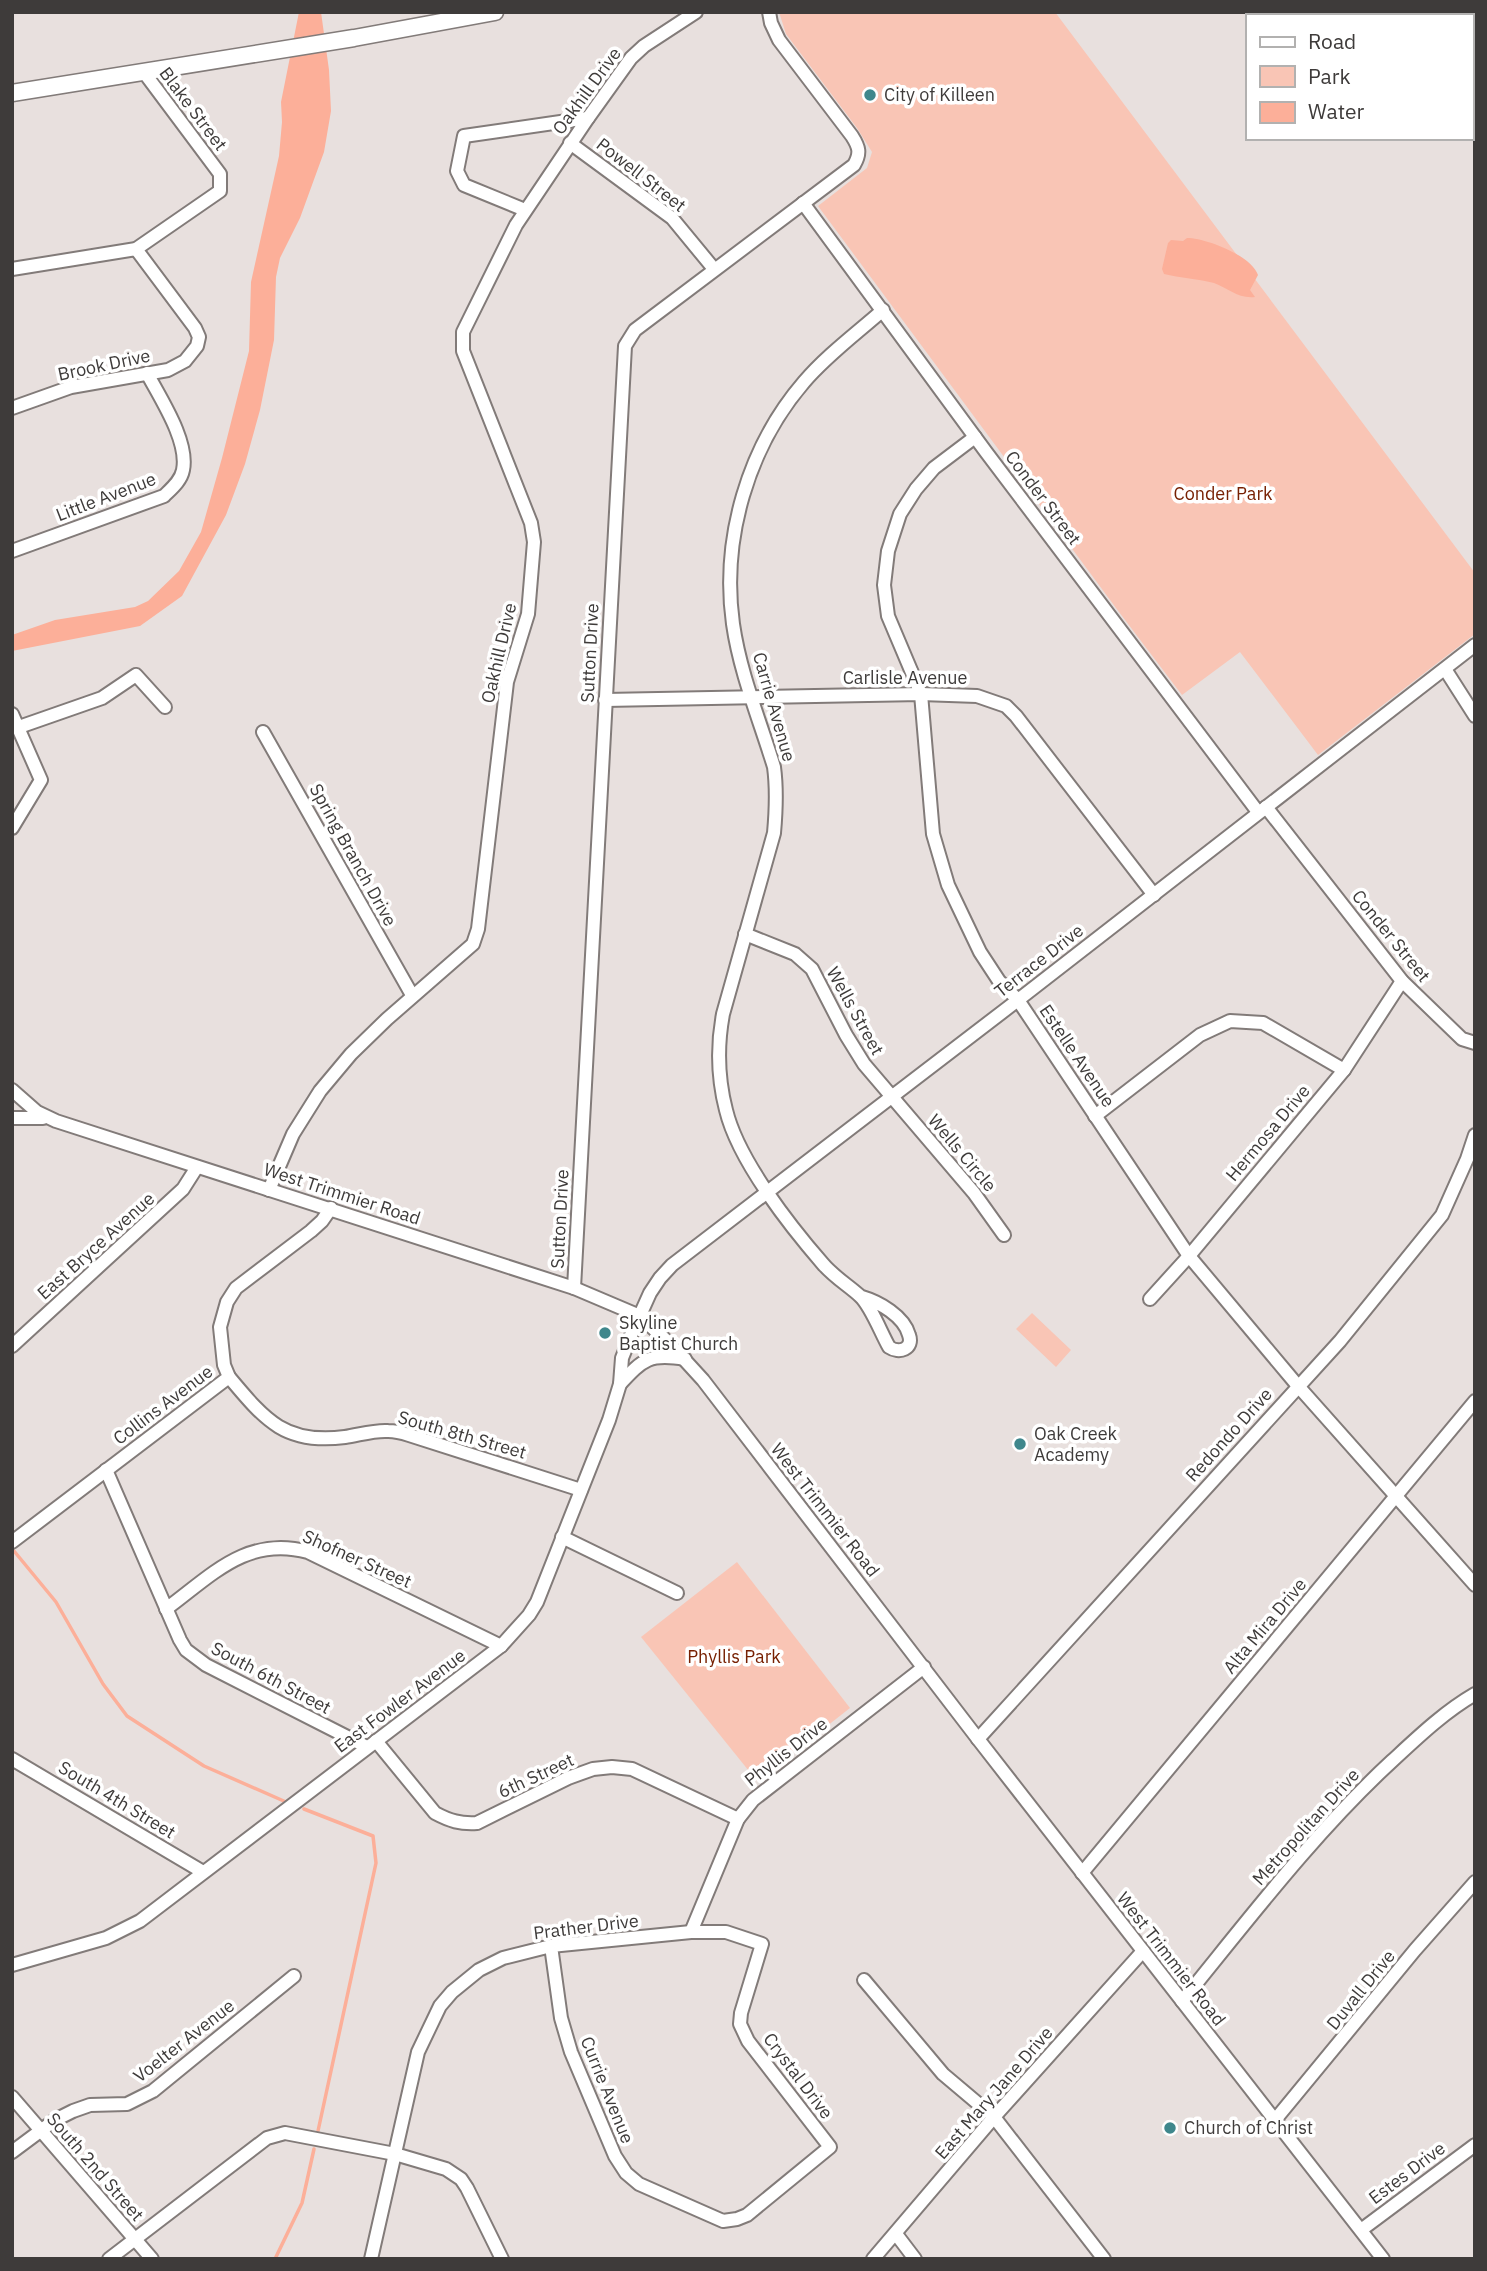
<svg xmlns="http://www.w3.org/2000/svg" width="1487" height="2271" font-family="'IBM Plex Sans',sans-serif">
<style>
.green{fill:#f9c5b5}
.water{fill:#fcaf99}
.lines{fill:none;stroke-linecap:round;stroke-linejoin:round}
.stream{stroke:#fcaf99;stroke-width:3.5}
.minor-casing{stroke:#827b79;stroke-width:16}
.major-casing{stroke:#827b79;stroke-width:19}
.minor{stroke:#fff;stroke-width:12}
.major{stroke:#fff;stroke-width:16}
.poi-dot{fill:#3f878c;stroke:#fff;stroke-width:2.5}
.labels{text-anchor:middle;stroke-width:7;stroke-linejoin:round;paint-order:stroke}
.street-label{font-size:18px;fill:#3e3b3a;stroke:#fff}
.poi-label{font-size:18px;fill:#3e3b3a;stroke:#fff;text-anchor:start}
.park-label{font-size:18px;fill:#772002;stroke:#fff}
</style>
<rect width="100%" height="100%" fill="#e8e0de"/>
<g class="green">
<path d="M 779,12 L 1055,12 L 1475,573 L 1475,634 L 1318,755 L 1240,652 L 1182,695 L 1119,612 L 818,206 L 867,168 L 872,152 L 857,128 L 786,34 Z"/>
<path d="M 1032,1313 L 1071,1350 L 1056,1367 L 1016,1329 Z"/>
<path d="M 737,1562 L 850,1708 L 757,1781 L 641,1637 Z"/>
</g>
<g class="water">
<path d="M 299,12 L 321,12 L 329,70 L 331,111 L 324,152 L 300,218 L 280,258 L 276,277 L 274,340 L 260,410 L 245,464 L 226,515 L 182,596 L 140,626 L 12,651 L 12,635 L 55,620 L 135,607 L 148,601 L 179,571 L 201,532 L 222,458 L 249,351 L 251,282 L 279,156 L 282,122 L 281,102 Z"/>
<path d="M 1187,238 C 1206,238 1252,256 1258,275 L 1250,290 L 1255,297 C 1238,299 1228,288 1214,283 C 1200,279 1179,278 1164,274 L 1162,269 L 1168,243 L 1171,240 L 1183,241 Z"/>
</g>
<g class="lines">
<g class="stream">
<path d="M 14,1551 L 56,1602 L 103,1684 L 127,1716 L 204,1766 L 286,1802"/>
<path d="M 304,1809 L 373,1836 L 376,1863 L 318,2131"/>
<path d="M 275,2259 L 302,2203 L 314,2149"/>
</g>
<defs>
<g id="minor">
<path d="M 570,143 L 672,218 L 714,269"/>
<path d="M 803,203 L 986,452 L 1258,812"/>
<path d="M 525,210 L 464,185 L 457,171 L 464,136 L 588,118"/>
<path d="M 12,269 L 136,249 L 220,191 L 220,174 L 143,71"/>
<path d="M 12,408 L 71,387 L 168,370 L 185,361 L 197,346 L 199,337 L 195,328 L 136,249"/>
<path d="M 975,437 L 934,468 L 916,489 L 900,514 L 888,551 L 884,585 L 888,616 L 921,694 L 933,834 L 948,885 L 980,952 L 999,981 L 1018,1000 L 1189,1256 L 1298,1386 L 1475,1585"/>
<path d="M 12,551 L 164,496 C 171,489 181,481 183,470 C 189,441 160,398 147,373"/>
<path d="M 1445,669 L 1475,716"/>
<path d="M 605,700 L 921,694 L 977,696 L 1006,706 L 1016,716 L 1154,895"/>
<path d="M 12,714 L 41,780 L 12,828"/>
<path d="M 19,727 L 102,698 L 136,675 L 165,707"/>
<path d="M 263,732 L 412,995"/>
<path d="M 1266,807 L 1402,981 L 1462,1039 L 1475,1043"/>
<path d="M 745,934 L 795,954 L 812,969 L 846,1035 L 864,1064 L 974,1193 L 1004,1235"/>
<path d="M 12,1090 L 37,1112 L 56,1121 L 574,1288 L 640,1316 L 671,1345 L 703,1380 L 978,1739 L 1383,2259"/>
<path d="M 1095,1116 L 1200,1035 L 1230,1021 L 1263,1023 L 1344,1070"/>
<path d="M 12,1118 L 43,1118"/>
<path d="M 269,1190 L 293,1134 L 320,1091 L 351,1054 L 387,1019 L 473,944 L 478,929 L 507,682 L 528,614 L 534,542 L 531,523 L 463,351 L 463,332 L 516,225 L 588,118 L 631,58 L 644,46 L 696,12"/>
<path d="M 574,1288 L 625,346 L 635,330 L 854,165 C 861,153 859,147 852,136 L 779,40 L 771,23 L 769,12"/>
<path d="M 862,1297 C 879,1302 904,1316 909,1335 C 914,1349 899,1354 889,1347 C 881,1333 871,1306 860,1296 C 848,1285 834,1277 823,1264 C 790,1226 738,1160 726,1110 C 718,1079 717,1046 723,1014 L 774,833 C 776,811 777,789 774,767 C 760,721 740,673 733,624 C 721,539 748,447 804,382 C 827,355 857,333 883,310"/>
<path d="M 1150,1299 L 1189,1256 L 1344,1070 L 1402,981"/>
<path d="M 12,1346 L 183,1189 L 197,1167"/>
<path d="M 229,1377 C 265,1420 285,1445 345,1437 C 359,1435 374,1430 388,1431 C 395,1431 403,1433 409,1435 L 581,1490"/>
<path d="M 620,1384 C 643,1359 650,1353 685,1359"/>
<path d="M 106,1470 L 180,1640 L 186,1650 L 206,1665 L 367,1747"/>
<path d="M 562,1537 L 677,1593"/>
<path d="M 12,1542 L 229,1377 L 224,1365 L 220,1327 L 227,1302 L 236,1288 L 311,1231 L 322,1221 L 331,1208"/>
<path d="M 166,1609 C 211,1576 247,1535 308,1552 L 501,1646"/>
<path d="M 978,1739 L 1340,1341 L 1442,1215 L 1467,1159 L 1475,1135"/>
<path d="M 376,1741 L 435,1813 C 450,1821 460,1824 477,1823 L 568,1778 L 593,1769 L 612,1767 L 632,1769 L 738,1819"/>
<path d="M 12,1759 L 203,1872"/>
<path d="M 1082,1873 L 1475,1401"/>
<path d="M 691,1932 L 738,1819 L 753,1800 L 924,1667"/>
<path d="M 12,1965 L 106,1938 L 140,1921 L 501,1646 L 529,1615 L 537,1602 L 609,1420 L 620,1384 L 622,1358 L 632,1333 L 650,1293 L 660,1278 L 672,1265 L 1018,1000 L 1475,645"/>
<path d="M 864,1980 L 943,2074 L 994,2117 L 1104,2259"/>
<path d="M 1182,2001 C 1249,1919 1314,1833 1392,1761 C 1418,1737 1444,1712 1475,1694"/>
<path d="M 12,2097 L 152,2259"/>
<path d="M 1275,2120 L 1415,1950 L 1475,1882"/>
<path d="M 12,2152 L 55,2120 L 73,2111 L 90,2105 L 127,2104 L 153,2091 L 294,1976"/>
<path d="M 1361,2230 L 1475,2145"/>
<path d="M 896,2234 L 915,2259"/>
<path d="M 109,2259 L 267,2138 L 285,2133 L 395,2154 L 446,2169 L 461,2179 L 467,2188 L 502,2259"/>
<path d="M 371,2259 L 418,2052 L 440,2006 L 452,1992 L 479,1970 L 503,1958 L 551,1946 L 691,1932 L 726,1932 L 762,1944 L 741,2013 L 740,2024 L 748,2041 L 830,2147 L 747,2215 L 737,2219 L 723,2221 L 639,2184 L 626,2173 L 615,2156 L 571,2052 L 561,2018 L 551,1946"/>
<path d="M 873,2259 L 994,2117 L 1143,1951"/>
</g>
<path id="major" d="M 12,93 L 354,38 L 495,12"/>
</defs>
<use href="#minor" class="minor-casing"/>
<use href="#major" class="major-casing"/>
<use href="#minor" class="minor"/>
<use href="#major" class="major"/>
</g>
<g class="poi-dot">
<circle cx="870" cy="95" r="7"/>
<circle cx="605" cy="1333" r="7"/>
<circle cx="1020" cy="1444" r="7"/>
<circle cx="1170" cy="2128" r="7"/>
</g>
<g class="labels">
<g class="street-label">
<text transform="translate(587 91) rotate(-54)" y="6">Oakhill Drive</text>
<text transform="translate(193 109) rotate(53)" y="6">Blake Street</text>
<text transform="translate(641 175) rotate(38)" y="6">Powell Street</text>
<text transform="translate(104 365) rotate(-12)" y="6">Brook Drive</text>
<text transform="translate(106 497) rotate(-21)" y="6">Little Avenue</text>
<text transform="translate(1043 498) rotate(53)" y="6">Conder Street</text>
<text transform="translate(499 653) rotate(-77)" y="6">Oakhill Drive</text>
<text transform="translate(590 653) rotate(-87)" y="6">Sutton Drive</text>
<text x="905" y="684">Carlisle Avenue</text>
<text transform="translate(774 707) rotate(74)" y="6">Carrie Avenue</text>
<text transform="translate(353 855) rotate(61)" y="6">Spring Branch Drive</text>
<text transform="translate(1391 936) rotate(51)" y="6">Conder Street</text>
<text transform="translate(1039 961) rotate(-38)" y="6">Terrace Drive</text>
<text transform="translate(855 1011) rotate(61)" y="6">Wells Street</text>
<text transform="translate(1077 1056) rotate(56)" y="6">Estelle Avenue</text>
<text transform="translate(1268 1133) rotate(-50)" y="6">Hermosa Drive</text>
<text transform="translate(962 1153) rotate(50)" y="6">Wells Circle</text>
<text transform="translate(342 1194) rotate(18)" y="6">West Trimmier Road</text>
<text transform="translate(560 1219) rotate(-87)" y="6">Sutton Drive</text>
<text transform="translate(96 1246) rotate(-42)" y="6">East Bryce Avenue</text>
<text transform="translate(163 1405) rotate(-37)" y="6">Collins Avenue</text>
<text transform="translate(462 1435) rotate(16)" y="6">South 8th Street</text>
<text transform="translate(1229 1435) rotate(-48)" y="6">Redondo Drive</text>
<text transform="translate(825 1510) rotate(52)" y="6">West Trimmier Road</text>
<text transform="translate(357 1559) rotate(24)" y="6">Shofner Street</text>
<text transform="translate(1265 1626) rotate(-50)" y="6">Alta Mira Drive</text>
<text transform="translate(271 1678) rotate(28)" y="6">South 6th Street</text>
<text transform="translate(400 1701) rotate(-37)" y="6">East Fowler Avenue</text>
<text transform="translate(786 1752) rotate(-38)" y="6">Phyllis Drive</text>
<text transform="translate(536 1776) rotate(-25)" y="6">6th Street</text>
<text transform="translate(117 1800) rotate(31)" y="6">South 4th Street</text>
<text transform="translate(1306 1827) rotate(-48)" y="6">Metropolitan Drive</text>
<text transform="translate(586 1927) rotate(-7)" y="6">Prather Drive</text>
<text transform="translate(1171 1959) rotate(52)" y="6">West Trimmier Road</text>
<text transform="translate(1361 1990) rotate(-51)" y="6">Duvall Drive</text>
<text transform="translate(184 2041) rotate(-38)" y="6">Voelter Avenue</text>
<text transform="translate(798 2076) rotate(53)" y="6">Crystal Drive</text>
<text transform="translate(607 2090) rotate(68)" y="6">Currie Avenue</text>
<text transform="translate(994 2093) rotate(-49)" y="6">East Mary Jane Drive</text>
<text transform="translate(95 2167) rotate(49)" y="6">South 2nd Street</text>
<text transform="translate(1407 2173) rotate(-37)" y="6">Estes Drive</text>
</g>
<g class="poi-label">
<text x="884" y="101">City of Killeen</text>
<text x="619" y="1329">Skyline<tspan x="619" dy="21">Baptist Church</tspan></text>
<text x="1034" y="1440">Oak Creek<tspan x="1034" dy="21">Academy</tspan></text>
<text x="1184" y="2134">Church of Christ</text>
</g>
<g class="park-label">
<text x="1223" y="500">Conder Park</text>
<text x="734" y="1663">Phyllis Park</text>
</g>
</g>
<rect width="1487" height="2271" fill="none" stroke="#3e3b3a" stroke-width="28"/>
<rect x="1246" y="14" width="228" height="126" fill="#ffffff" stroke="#b2b1b0" stroke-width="2"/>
<rect x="1260" y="37" width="35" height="10" fill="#ffffff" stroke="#b2b1b0" stroke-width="2"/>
<text x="1308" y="49" font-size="21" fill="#3e3b3a">Road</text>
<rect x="1260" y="66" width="35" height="21" fill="#f9c5b5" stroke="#b2b1b0" stroke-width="2"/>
<text x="1308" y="84" font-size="21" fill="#3e3b3a">Park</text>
<rect x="1260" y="102" width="35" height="21" fill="#fcaf99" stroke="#b2b1b0" stroke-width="2"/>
<text x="1308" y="119" font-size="21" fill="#3e3b3a">Water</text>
</svg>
